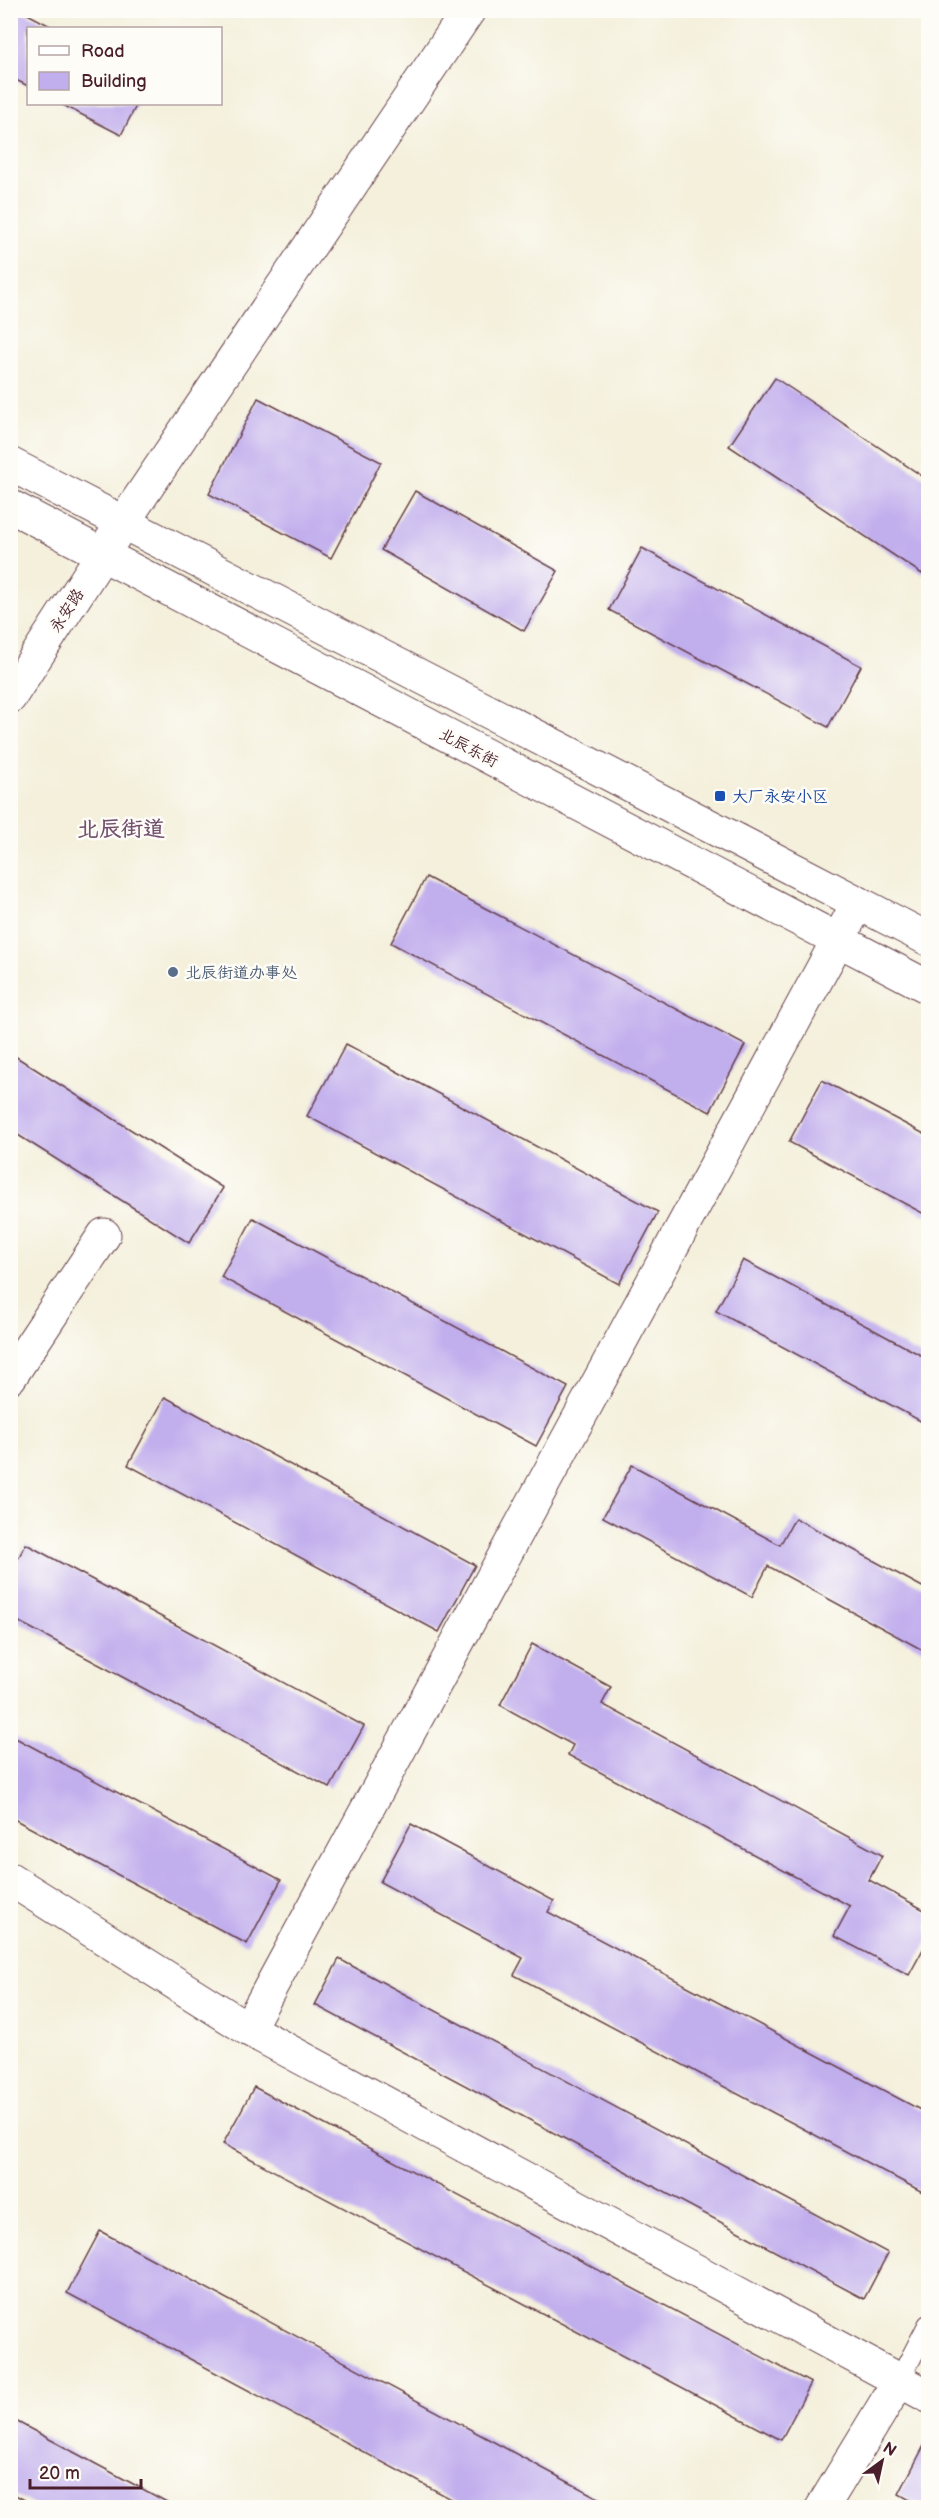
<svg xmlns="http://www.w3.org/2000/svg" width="939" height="2518" font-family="'Balsamiq Sans','LXGW WenKai TC',sans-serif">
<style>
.building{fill:#c1aeed}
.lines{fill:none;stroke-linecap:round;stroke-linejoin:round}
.lane-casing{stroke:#643e46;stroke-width:22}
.street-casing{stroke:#643e46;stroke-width:35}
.secondary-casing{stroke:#643e46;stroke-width:35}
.lane{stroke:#fff;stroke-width:20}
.street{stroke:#fff;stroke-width:33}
.secondary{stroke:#fff;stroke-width:33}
.transit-dot{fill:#1a4fb4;stroke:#fdfcf7;stroke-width:2}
.service-dot{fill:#5c6f8a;stroke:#fdfcf7;stroke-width:2}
.labels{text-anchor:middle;stroke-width:5;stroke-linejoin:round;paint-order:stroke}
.street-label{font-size:16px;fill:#4a1f2b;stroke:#fdfcf7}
.transit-label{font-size:16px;fill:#164399;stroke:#fdfcf7;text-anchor:start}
.service-label{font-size:16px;fill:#4e5e75;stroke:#fdfcf7;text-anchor:start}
.district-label{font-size:22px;font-weight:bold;fill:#74516f;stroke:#fdfcf7}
</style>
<rect width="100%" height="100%" fill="#fdfcf7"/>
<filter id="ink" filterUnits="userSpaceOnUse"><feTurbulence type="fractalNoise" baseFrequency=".0167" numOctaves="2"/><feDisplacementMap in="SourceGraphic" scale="12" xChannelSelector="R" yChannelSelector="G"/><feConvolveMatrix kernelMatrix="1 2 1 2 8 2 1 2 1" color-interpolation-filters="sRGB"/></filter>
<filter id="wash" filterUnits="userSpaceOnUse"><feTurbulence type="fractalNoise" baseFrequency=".008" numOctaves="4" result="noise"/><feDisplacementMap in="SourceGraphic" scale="24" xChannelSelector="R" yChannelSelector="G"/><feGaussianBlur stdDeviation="1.35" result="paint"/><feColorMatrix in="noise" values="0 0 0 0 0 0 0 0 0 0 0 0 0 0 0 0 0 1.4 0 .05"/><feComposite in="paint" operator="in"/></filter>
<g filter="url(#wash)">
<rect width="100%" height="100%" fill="#f4f0dc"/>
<g id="blocks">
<g class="building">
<path d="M 10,10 L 20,10 L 54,28 L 28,28 L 28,86 L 10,77 Z"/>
<path d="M 61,104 L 137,104 L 121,135 Z"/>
<path d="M 775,378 L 928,480 L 928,565 L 922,574 L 729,446 Z"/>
<path d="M 258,398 L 381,462 L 331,558 L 209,494 Z"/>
<path d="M 415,491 L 558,571 L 524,631 L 381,550 Z"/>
<path d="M 642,548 L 861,666 L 828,727 L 609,610 Z"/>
<path d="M 426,877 L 745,1045 L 710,1112 L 391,943 Z"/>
<path d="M 346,1044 L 658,1212 L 619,1284 L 307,1116 Z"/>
<path d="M 10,1053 L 223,1188 L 189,1243 L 10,1130 Z"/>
<path d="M 822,1080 L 928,1136 L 928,1216 L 789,1142 Z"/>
<path d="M 253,1218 L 568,1387 L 536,1446 L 221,1277 Z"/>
<path d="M 743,1260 L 928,1359 L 928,1425 L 716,1311 Z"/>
<path d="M 165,1397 L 475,1565 L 439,1632 L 128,1465 Z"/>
<path d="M 632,1465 L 780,1545 L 795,1518 L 928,1590 L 928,1653 L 768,1566 L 752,1597 L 603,1517 Z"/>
<path d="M 26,1544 L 364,1726 L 330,1788 L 10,1617 L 10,1573 Z"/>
<path d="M 532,1644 L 611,1687 L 602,1704 L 882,1855 L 869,1880 L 928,1912 L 928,1940 L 909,1975 L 834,1936 L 850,1906 L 568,1755 L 573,1745 L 500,1705 Z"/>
<path d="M 10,1735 L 281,1880 L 247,1944 L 10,1817 Z"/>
<path d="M 411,1824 L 554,1901 L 548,1912 L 928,2114 L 928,2195 L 514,1975 L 523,1958 L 380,1882 Z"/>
<path d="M 339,1959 L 888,2253 L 864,2299 L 315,2005 Z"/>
<path d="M 254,2087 L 811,2383 L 781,2440 L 223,2144 Z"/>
<path d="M 100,2231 L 617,2508 L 468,2508 L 67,2293 Z"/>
<path d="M 10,2418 L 178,2508 L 39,2508 L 10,2492 Z"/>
<path d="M 928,2438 L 928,2508 L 924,2508 L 899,2494 Z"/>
</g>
</g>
</g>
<g filter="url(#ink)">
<use href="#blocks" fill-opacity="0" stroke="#643e46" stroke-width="1.5"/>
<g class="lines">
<defs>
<path id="lane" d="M 899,2381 L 928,2325"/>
<g id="street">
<path d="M 10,1377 L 104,1235"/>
<path d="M 10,1879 L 248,2029 L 928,2396"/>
<path d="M 248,2029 L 858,903"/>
<path d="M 822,2508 L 899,2381"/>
</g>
<g id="secondary">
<path d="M 10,464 L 928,939"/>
<path d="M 10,506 L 928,987"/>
<path d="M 10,697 L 122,524 L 469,10"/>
</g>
</defs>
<use href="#lane" class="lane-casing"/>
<use href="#street" class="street-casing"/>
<use href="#secondary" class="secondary-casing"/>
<use href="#lane" class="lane"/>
<use href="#street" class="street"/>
<use href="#secondary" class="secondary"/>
</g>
</g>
<rect class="transit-dot" x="714" y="790" width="12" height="12" rx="3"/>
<circle class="service-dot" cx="173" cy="972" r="6"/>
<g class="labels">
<g class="street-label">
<text transform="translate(66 610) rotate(-57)" y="6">永安路</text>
<text transform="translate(469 747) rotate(28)" y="6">北辰东街</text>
</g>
<g class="transit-label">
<text x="732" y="802">大厂永安小区</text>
</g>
<g class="service-label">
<text x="185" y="978">北辰街道办事处</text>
</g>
<g class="district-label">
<text x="121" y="836">北辰街道</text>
</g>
</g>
<rect width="939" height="2518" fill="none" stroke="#fdfcf7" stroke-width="36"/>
<rect x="27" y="27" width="195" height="78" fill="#fdfcf7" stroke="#b5a4a5" stroke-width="1.5"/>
<rect x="39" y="46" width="30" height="9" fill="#ffffff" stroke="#b5a4a5" stroke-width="1.5"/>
<text x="81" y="57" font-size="18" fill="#4a1f2b">Road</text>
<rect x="39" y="72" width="30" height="18" fill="#c1aeed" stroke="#b5a4a5" stroke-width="1.5"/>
<text x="81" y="87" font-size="18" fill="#4a1f2b">Building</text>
<g transform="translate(882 2461) rotate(33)" stroke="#fdfcf7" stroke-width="4.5" paint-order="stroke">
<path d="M0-4.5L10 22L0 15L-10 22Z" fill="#4a1f2b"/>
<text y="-9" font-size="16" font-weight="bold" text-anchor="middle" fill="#4a1f2b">N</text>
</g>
<path d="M30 2479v9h111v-9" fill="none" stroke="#4a1f2b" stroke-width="3"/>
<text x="39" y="2479" font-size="18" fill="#4a1f2b" stroke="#fdfcf7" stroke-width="4.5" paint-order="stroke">20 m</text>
</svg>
